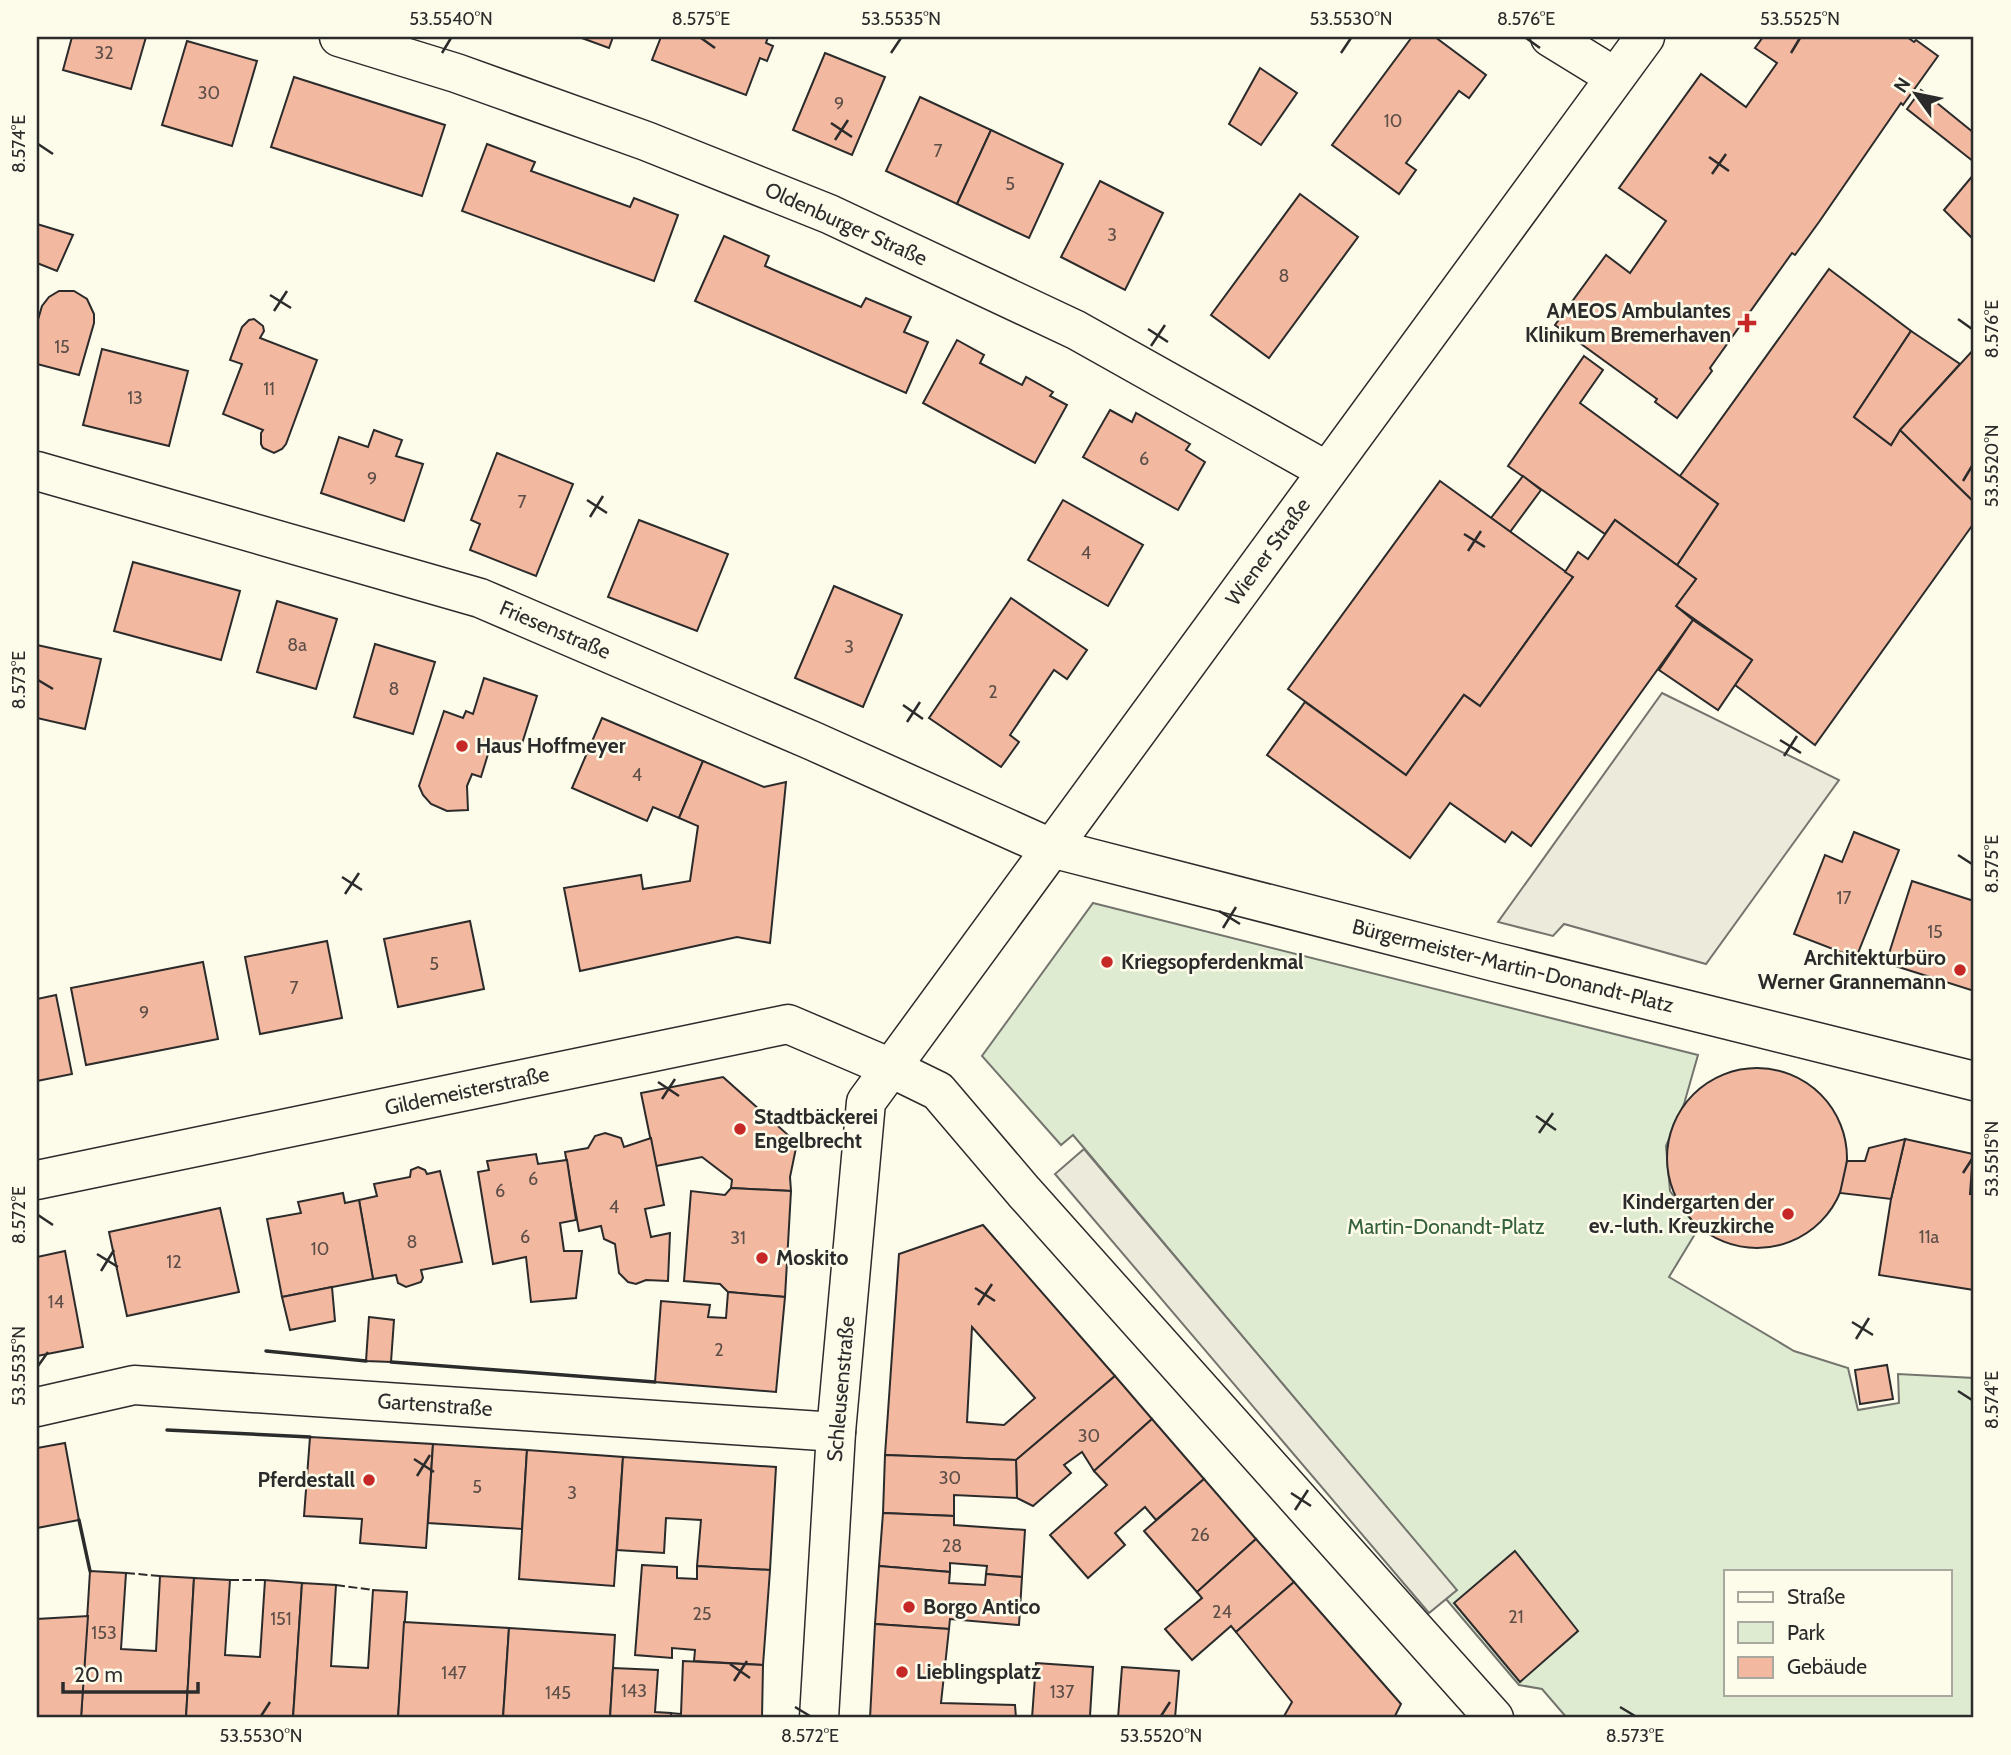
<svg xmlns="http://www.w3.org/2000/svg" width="2011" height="1755" font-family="Cabin,sans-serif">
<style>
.green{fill:#deebd1;stroke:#74746e;stroke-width:2;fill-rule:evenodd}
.parking{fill:#eceadb;stroke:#74746e;stroke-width:2}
.building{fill:#f2b8a0;stroke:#2b2b2b;stroke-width:2;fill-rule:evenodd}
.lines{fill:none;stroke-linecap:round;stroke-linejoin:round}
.minor-casing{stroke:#2b2b2b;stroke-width:41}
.minor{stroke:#fdfbea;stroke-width:38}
.fence{stroke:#2b2b2b;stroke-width:2;stroke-dasharray:9 3.5;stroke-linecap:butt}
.wall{stroke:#2b2b2b;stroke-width:3.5}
.ticks{fill:none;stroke:#2b2b2b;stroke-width:2.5}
.poi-dot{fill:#c62828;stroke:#fdfbea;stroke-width:2.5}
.labels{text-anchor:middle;stroke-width:5;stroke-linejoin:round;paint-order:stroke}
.number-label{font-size:18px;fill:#5d4e48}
.street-label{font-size:21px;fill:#2b2b2b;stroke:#fdfbea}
.poi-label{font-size:21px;font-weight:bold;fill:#2b2b2b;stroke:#fdfbea;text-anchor:start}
.park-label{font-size:21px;fill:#34623c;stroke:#fdfbea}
.neatline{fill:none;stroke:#2b2b2b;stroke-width:2.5}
.ticks-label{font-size:18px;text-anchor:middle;fill:#2b2b2b}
</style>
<rect width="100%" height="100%" fill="#fdfbea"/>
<path class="green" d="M 1093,903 L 1698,1055 L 1684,1104 L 1666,1146 L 1670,1191 L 1698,1229 L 1669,1277 L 1794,1351 L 1848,1368 L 1858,1410 L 1899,1403 L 1898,1374 L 1974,1378 L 1974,1718 L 1567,1718 L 1542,1689 L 1519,1685 L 1446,1599 L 1456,1590 L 1073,1135 L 1061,1145 L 982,1056 ZM 1726,1571 L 1950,1571 L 1950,1694 L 1726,1694 Z"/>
<g class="parking">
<path d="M 1662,693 L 1839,780 L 1706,964 L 1564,924 L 1553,936 L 1498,922 Z"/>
<path d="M 1084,1149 L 1457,1590 L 1429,1613 L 1055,1174 Z"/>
</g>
<g class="building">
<path d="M 72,37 L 146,37 L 131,89 L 63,70 Z"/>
<path d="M 579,37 L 613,37 L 609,48 Z"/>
<path d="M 661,37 L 768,37 L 766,43 L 773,46 L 767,61 L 760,58 L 746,95 L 652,60 Z"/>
<path d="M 1412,37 L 1435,37 L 1486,75 L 1469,98 L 1459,91 L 1406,163 L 1416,170 L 1399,194 L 1332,145 Z"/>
<path d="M 1763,37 L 1907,37 L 1914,42 L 1916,40 L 1938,56 L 1903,105 L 1901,103 L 1819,222 L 1795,255 L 1792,253 L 1710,368 L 1712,371 L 1677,418 L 1655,402 L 1657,399 L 1555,325 L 1606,255 L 1630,273 L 1666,221 L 1619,188 L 1701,74 L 1746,107 L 1777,63 L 1755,48 Z"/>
<path d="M 187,41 L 257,61 L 232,146 L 162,125 Z"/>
<path d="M 825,53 L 885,77 L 852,155 L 793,130 Z"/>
<path d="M 1260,68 L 1297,93 L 1261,145 L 1229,124 Z"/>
<path d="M 294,77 L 445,125 L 422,196 L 271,147 Z"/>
<path d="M 1921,90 L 1974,133 L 1974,162 L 1907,109 Z"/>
<path d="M 920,97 L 991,130 L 957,204 L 886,171 Z"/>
<path d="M 991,130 L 1063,164 L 1029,238 L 957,204 Z"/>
<path d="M 487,144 L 535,162 L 531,171 L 630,207 L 634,198 L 678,215 L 654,281 L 462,211 Z"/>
<path d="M 1974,174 L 1974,240 L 1944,210 Z"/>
<path d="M 1100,181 L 1163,213 L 1125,290 L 1061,257 Z"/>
<path d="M 1300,194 L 1358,237 L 1269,358 L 1211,315 Z"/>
<path d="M 37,224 L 73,235 L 57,271 L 37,263 Z"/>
<path d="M 724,236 L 769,256 L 765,266 L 781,273 L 861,307 L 866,298 L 911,317 L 904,332 L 928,342 L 906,393 L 695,301 Z"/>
<path d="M 1829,269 L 1911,331 L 1854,417 L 1891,445 L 1900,430 L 1974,502 L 1974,523 L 1815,745 L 1735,685 L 1752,660 L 1676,606 L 1696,579 L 1677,565 L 1718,504 L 1680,476 Z"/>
<path d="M 59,291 L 74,291 L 87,299 L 94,314 L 94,323 L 79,375 L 37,364 L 37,323 L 42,306 L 49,297 Z"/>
<path d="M 254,319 L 263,326 L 264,331 L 260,338 L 317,360 L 286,444 L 282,449 L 274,453 L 263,448 L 261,444 L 261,433 L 263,430 L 223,414 L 242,364 L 230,360 L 242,327 L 249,320 Z"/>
<path d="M 1911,331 L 1960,364 L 1900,430 L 1891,445 L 1854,417 Z"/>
<path d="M 957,340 L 984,355 L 980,363 L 1022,385 L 1026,377 L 1053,392 L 1050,396 L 1067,405 L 1035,463 L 923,403 Z"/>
<path d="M 102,349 L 188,371 L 169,446 L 83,425 Z"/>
<path d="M 1974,349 L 1974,498 L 1972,500 L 1900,430 Z"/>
<path d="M 1584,356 L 1603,370 L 1580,403 L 1718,504 L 1677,565 L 1615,520 L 1605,534 L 1508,466 Z"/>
<path d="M 1110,410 L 1132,422 L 1136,413 L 1190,444 L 1186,450 L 1205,462 L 1178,510 L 1083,457 Z"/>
<path d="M 374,430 L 402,440 L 396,456 L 423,464 L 404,521 L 321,493 L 339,437 L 368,447 Z"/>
<path d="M 497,453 L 573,484 L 536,576 L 470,550 L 480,524 L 471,520 Z"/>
<path d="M 1523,476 L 1541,490 L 1510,532 L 1491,518 Z"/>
<path d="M 1440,481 L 1573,577 L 1480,706 L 1464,695 L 1406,775 L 1288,689 Z"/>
<path d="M 1063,500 L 1143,545 L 1108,606 L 1028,560 Z"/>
<path d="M 639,520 L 728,554 L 697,631 L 608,597 Z"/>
<path d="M 1615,520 L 1696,579 L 1676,606 L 1693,620 L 1531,846 L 1512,832 L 1505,842 L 1450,803 L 1410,858 L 1267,755 L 1305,702 L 1406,775 L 1464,695 L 1480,706 L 1573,577 L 1565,572 L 1578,552 L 1588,559 Z"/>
<path d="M 133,562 L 240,591 L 221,660 L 114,631 Z"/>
<path d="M 834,586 L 902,615 L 863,707 L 795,678 Z"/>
<path d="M 1011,598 L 1087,650 L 1067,679 L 1054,670 L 1010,735 L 1019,742 L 1001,767 L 929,718 Z"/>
<path d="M 277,601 L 337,619 L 316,689 L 257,672 Z"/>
<path d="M 1693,620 L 1752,660 L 1718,710 L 1659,670 Z"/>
<path d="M 375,644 L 435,662 L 413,734 L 354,717 Z"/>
<path d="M 37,645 L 101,659 L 85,729 L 37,718 Z"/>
<path d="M 484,678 L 537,696 L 520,750 L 492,741 L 481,777 L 472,774 L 467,786 L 468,810 L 447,811 L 431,804 L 423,795 L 419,786 L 444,711 L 463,718 L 466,711 L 473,714 Z"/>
<path d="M 602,718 L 703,761 L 679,818 L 653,807 L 647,821 L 572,788 Z"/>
<path d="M 703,761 L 764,787 L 786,782 L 770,943 L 737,937 L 580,971 L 564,888 L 641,875 L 643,889 L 690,881 L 698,826 L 679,818 Z"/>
<path d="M 1854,832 L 1899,850 L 1856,958 L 1794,934 L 1825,855 L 1842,862 Z"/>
<path d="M 1912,881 L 1974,901 L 1974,991 L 1886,963 Z"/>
<path d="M 470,921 L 484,989 L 398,1007 L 384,939 Z"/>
<path d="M 327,941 L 342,1018 L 260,1034 L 245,957 Z"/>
<path d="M 203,962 L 218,1039 L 86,1065 L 71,988 Z"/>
<path d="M 56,995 L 72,1074 L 37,1081 L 37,999 Z"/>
<circle cx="1757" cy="1158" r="90"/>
<path d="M 723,1077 L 797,1143 L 790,1177 L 791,1191 L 731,1188 L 732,1180 L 702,1157 L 656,1166 L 641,1093 Z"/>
<path d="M 605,1133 L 621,1138 L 624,1147 L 651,1138 L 664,1205 L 645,1209 L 651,1237 L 670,1233 L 668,1281 L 646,1280 L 636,1284 L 628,1282 L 619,1273 L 615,1244 L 604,1239 L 601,1226 L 579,1231 L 565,1152 L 588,1148 L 595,1136 Z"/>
<path d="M 1905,1139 L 1973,1154 L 1970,1194 L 1974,1194 L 1974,1290 L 1879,1275 L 1891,1199 Z"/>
<path d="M 1905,1139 L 1891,1199 L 1840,1193 L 1847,1161 L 1865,1161 L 1869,1148 Z"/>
<path d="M 536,1154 L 538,1164 L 567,1160 L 576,1220 L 560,1223 L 564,1251 L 582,1251 L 576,1298 L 531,1302 L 526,1257 L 493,1264 L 478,1172 L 489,1170 L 487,1161 Z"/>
<path d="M 418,1167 L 425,1170 L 427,1174 L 440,1171 L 462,1262 L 421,1270 L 423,1278 L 421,1282 L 406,1287 L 398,1283 L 396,1275 L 373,1279 L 359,1200 L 377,1196 L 374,1184 L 410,1177 L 411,1170 Z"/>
<path d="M 731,1188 L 791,1191 L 785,1297 L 728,1292 L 720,1284 L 684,1281 L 691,1191 L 725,1195 Z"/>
<path d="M 343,1193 L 345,1203 L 359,1200 L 373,1279 L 282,1297 L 267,1219 L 301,1213 L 298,1202 Z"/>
<path d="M 220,1208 L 239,1292 L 127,1316 L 109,1232 Z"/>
<path d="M 983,1225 L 1115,1376 L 1016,1460 L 885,1455 L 899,1254 ZM 972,1327 L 1035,1398 L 1004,1425 L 967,1422 Z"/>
<path d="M 65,1251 L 83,1347 L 37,1356 L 37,1257 Z"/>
<path d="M 332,1287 L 335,1321 L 290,1330 L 282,1297 Z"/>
<path d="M 728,1292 L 785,1297 L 776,1392 L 655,1382 L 661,1301 L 710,1305 L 708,1317 L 726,1318 Z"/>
<path d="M 369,1317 L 394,1320 L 391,1362 L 366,1361 Z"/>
<path d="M 1887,1365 L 1893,1399 L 1860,1404 L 1855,1370 Z"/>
<path d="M 1115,1376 L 1152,1419 L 1094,1471 L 1082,1452 L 1064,1465 L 1071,1473 L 1033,1506 L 1017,1498 L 1016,1460 Z"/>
<path d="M 1152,1419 L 1204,1479 L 1156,1520 L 1145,1507 L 1115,1533 L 1125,1545 L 1088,1578 L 1050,1535 L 1107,1485 L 1094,1471 Z"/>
<path d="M 310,1437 L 433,1444 L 426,1548 L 360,1543 L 362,1519 L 304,1516 Z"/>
<path d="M 65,1443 L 79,1520 L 37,1528 L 37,1448 Z"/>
<path d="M 433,1444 L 527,1450 L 522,1529 L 428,1523 Z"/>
<path d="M 527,1450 L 623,1457 L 614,1586 L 519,1579 Z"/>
<path d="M 885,1455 L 1016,1460 L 1017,1498 L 954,1495 L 954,1516 L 883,1513 Z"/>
<path d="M 623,1457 L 776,1467 L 770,1570 L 697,1566 L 701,1520 L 666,1518 L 664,1553 L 617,1550 Z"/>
<path d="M 1204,1479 L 1256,1539 L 1197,1592 L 1144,1531 Z"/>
<path d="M 883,1513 L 954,1516 L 954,1525 L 1025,1530 L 1022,1577 L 986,1574 L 987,1566 L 950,1563 L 950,1572 L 879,1566 Z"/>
<path d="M 1256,1539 L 1294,1582 L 1236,1632 L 1231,1626 L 1192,1660 L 1165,1629 L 1202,1598 L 1197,1592 Z"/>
<path d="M 1515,1551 L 1578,1631 L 1520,1682 L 1454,1603 Z"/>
<path d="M 642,1565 L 677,1567 L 677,1578 L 697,1579 L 697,1566 L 770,1570 L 763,1665 L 694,1661 L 695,1650 L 672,1648 L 672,1658 L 635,1655 Z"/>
<path d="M 879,1566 L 950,1572 L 949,1583 L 985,1585 L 986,1574 L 1022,1577 L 1019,1625 L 950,1619 L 949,1629 L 875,1624 Z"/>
<path d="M 90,1571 L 126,1573 L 121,1649 L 156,1651 L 160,1576 L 194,1578 L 186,1718 L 81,1718 Z"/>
<path d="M 194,1578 L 230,1580 L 225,1655 L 260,1657 L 265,1580 L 302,1583 L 293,1718 L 186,1718 Z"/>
<path d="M 1294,1582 L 1401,1704 L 1394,1718 L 1283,1718 L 1292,1702 L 1236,1632 Z"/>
<path d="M 302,1583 L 336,1585 L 331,1666 L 368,1668 L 373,1590 L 407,1592 L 398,1718 L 293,1718 Z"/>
<path d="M 88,1616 L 81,1718 L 37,1718 L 37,1619 Z"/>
<path d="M 404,1622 L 509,1628 L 503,1718 L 398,1718 Z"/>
<path d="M 875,1624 L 949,1629 L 941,1703 L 1015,1705 L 1016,1718 L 870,1718 Z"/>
<path d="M 509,1628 L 615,1635 L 610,1718 L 503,1718 Z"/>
<path d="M 683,1661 L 763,1665 L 762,1718 L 671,1718 L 671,1713 L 681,1714 Z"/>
<path d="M 1036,1663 L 1093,1667 L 1090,1716 L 1104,1718 L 1032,1718 Z"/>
<path d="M 1122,1667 L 1179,1671 L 1175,1718 L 1118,1718 Z"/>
<path d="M 613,1668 L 658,1670 L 655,1712 L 671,1713 L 671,1718 L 610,1718 Z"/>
</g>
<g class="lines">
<defs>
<g id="minor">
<path d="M 339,37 L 456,73 L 646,141 L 829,214 L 1076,330 L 1327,471"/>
<path d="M 1550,37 L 1615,77"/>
<path d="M 37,471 L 480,598 L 813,741 L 1051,848 L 1495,962 L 1974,1081"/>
<path d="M 37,1180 L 788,1024 L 891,1068 L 938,1091 L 1024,1192 L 1494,1718"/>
<path d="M 37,1407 L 134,1385 L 836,1432"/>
<path d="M 819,1718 L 836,1432 L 866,1102 L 1645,37"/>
</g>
</defs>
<use href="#minor" class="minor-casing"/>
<use href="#minor" class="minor"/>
<g class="fence">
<path d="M 126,1573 L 160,1576"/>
<path d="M 230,1580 L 265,1580"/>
<path d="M 336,1585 L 373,1590"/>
</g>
<g class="wall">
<path d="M 266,1351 L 366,1361"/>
<path d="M 391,1362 L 655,1382"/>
<path d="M 167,1430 L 310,1437"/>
<path d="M 79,1520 L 90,1571"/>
</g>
</g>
<path class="ticks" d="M 701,38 L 715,48M 1526,38 L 1540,48M 442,53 L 451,38M 891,53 L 901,38M 1341,53 L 1351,38M 1791,53 L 1800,38M 831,123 L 852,137M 835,140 L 848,120M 38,144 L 53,154M 1709,157 L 1729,171M 1712,174 L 1726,154M 270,295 L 291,308M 274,311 L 287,291M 1958,319 L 1972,329M 1148,329 L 1168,342M 1151,346 L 1165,325M 1963,481 L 1972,466M 587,500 L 607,513M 590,517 L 603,496M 1464,534 L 1485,547M 1468,551 L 1481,531M 38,680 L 53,689M 903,705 L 923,719M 907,722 L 920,702M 1780,740 L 1801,753M 1784,756 L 1797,736M 1958,855 L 1972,864M 342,877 L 362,890M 345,894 L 359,873M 1219,911 L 1240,924M 1223,928 L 1236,907M 658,1082 L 679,1096M 662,1099 L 675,1079M 1536,1116 L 1556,1130M 1539,1133 L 1553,1113M 1963,1173 L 1972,1159M 38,1215 L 53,1225M 97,1254 L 118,1267M 101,1271 L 114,1250M 975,1288 L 995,1301M 978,1305 L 992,1284M 1852,1322 L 1873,1335M 1856,1339 L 1869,1318M 38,1366 L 48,1352M 1958,1391 L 1972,1400M 414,1459 L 434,1472M 417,1476 L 430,1455M 1291,1493 L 1311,1506M 1295,1510 L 1308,1490M 730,1664 L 750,1678M 734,1681 L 747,1661M 795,1707 L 810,1716M 1620,1707 L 1635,1716M 261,1716 L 270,1702M 1161,1716 L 1170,1702"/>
<g class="poi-dot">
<path d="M1743.5 312.5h7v7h7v7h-7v7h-7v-7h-7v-7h7z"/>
<circle cx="462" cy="746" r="7"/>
<circle cx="1107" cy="962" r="7"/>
<circle cx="1960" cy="970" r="7"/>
<circle cx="740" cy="1129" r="7"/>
<circle cx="1788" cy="1214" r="7"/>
<circle cx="762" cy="1258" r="7"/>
<circle cx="369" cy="1480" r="7"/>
<circle cx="909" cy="1607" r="7"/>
<circle cx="902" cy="1672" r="7"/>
</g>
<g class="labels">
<g class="number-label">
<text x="104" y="59">32</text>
<text x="209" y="99">30</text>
<text x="839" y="110">9</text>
<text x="1393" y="127">10</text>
<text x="938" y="157">7</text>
<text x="1010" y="190">5</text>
<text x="1112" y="241">3</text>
<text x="1284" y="282">8</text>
<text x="62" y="353">15</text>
<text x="269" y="395">11</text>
<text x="135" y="404">13</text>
<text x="1144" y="465">6</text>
<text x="372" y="485">9</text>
<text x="522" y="508">7</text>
<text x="1086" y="559">4</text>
<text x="297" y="651">8a</text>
<text x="849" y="653">3</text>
<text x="394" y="695">8</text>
<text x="993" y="698">2</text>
<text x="637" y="781">4</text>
<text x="1844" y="904">17</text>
<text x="1935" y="938">15</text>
<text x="434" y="970">5</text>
<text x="294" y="994">7</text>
<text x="144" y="1019">9</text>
<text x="533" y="1185">6</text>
<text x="500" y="1197">6</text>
<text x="614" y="1213">4</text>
<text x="525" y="1243">6</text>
<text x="1929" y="1243">11a</text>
<text x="738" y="1244">31</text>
<text x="412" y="1248">8</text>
<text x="320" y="1255">10</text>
<text x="174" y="1268">12</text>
<text x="56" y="1308">14</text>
<text x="719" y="1356">2</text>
<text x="1089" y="1442">30</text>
<text x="950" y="1484">30</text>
<text x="477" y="1493">5</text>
<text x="572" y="1499">3</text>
<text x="1200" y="1541">26</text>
<text x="952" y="1552">28</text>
<text x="1222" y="1618">24</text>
<text x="702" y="1620">25</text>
<text x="1516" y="1623">21</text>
<text x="281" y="1625">151</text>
<text x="104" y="1639">153</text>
<text x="454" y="1679">147</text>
<text x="634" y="1697">143</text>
<text x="1062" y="1698">137</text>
<text x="558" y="1699">145</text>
</g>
<g class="street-label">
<text transform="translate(846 224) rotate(24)" y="7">Oldenburger Straße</text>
<text transform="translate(1268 552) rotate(-54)" y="7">Wiener Straße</text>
<text transform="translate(555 630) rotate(23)" y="7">Friesenstraße</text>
<text transform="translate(1513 966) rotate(14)" y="7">Bürgermeister-Martin-Donandt-Platz</text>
<text transform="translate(467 1091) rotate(-12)" y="7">Gildemeisterstraße</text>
<text transform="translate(841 1389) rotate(-85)" y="7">Schleusenstraße</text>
<text transform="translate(435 1405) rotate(4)" y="7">Gartenstraße</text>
</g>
<g class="poi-label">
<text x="1731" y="318" text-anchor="end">AMEOS Ambulantes<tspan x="1731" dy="24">Klinikum Bremerhaven</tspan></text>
<text x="476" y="753">Haus Hoffmeyer</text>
<text x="1946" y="965" text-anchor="end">Architekturbüro<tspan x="1946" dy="24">Werner Grannemann</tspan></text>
<text x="1121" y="969">Kriegsopferdenkmal</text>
<text x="754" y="1124">Stadtbäckerei<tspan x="754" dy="24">Engelbrecht</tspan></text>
<text x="1774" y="1209" text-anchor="end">Kindergarten der<tspan x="1774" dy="24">ev.-luth. Kreuzkirche</tspan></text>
<text x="776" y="1265">Moskito</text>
<text x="355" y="1487" text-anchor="end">Pferdestall</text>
<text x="923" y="1614">Borgo Antico</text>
<text x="916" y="1679">Lieblingsplatz</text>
</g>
<g class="park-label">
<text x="1446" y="1234">Martin-Donandt-Platz</text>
</g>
</g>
<rect width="2011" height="1755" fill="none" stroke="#fdfbea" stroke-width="77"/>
<rect x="1724" y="1570" width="228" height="126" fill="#fdfbea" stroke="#a9a89e" stroke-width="2"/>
<rect x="1738" y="1592" width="35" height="10" fill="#fdfbea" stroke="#a9a89e" stroke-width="2"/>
<text x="1787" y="1604" font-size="21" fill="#2b2b2b">Straße</text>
<rect x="1738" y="1622" width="35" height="21" fill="#deebd1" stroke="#a9a89e" stroke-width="2"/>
<text x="1787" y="1640" font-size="21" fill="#2b2b2b">Park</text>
<rect x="1738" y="1657" width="35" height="21" fill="#f2b8a0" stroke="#a9a89e" stroke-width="2"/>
<text x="1787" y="1674" font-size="21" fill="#2b2b2b">Gebäude</text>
<g transform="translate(1916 94) rotate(303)" stroke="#fdfbea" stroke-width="5" paint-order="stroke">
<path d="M0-5L12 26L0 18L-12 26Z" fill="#2b2b2b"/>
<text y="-10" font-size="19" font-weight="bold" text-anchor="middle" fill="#2b2b2b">N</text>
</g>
<path d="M63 1682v10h135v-10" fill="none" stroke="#2b2b2b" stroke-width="3.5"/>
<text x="74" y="1682" font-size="21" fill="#2b2b2b" stroke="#fdfbea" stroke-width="5" paint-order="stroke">20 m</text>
<rect x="38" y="38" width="1934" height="1678" class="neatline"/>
<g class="ticks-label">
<text x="451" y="25">53.5540°N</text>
<text x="701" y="25">8.575°E</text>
<text x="901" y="25">53.5535°N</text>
<text x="1351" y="25">53.5530°N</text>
<text x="1526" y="25">8.576°E</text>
<text x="1800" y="25">53.5525°N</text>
<text transform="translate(19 144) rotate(-90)" y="6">8.574°E</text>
<text transform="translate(1992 329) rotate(-90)" y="6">8.576°E</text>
<text transform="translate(1992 466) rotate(-90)" y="6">53.5520°N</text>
<text transform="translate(19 680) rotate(-90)" y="6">8.573°E</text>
<text transform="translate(1992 864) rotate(-90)" y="6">8.575°E</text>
<text transform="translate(1992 1159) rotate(-90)" y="6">53.5515°N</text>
<text transform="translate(19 1215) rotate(-90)" y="6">8.572°E</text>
<text transform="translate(19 1366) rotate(-90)" y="6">53.5535°N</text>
<text transform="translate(1992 1400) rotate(-90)" y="6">8.574°E</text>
<text x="261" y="1742">53.5530°N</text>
<text x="810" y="1742">8.572°E</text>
<text x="1161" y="1742">53.5520°N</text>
<text x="1635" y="1742">8.573°E</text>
</g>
</svg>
